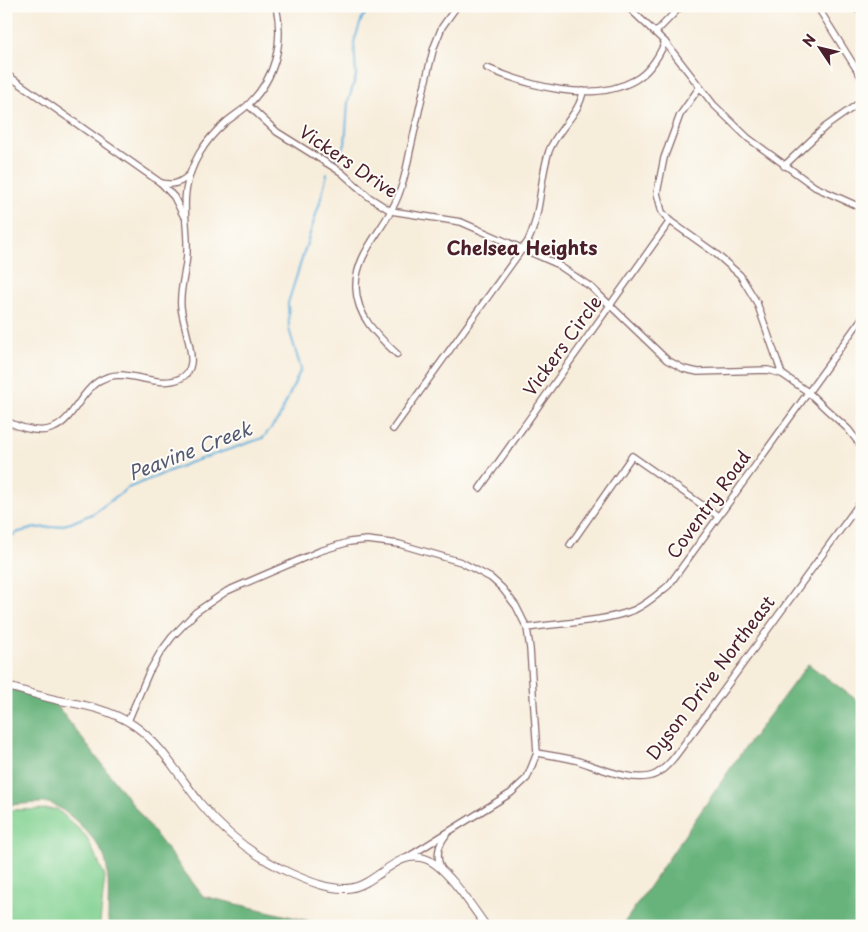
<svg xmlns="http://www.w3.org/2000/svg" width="868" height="932" font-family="'Playpen Sans',sans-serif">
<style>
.green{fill:#81d191;stroke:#66785e}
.forest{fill:#68b37b;stroke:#596953}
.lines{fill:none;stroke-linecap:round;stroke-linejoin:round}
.stream{stroke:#64b1dd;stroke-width:2}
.minor-casing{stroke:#876769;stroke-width:8}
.tertiary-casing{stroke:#876769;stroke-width:9}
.minor{stroke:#fff;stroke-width:5.5}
.tertiary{stroke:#fff;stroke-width:7}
.rail{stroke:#4a1f2b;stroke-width:2;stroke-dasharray:8 4;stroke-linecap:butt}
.labels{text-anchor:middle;stroke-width:4;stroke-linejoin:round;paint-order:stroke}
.street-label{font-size:18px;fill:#4a1f2b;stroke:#fdfcf7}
.neighbourhood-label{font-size:19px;font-weight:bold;fill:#4a1f2b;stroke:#fdfcf7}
.water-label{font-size:19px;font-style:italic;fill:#545972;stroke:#fdfcf7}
</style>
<rect width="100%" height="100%" fill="#fdfcf7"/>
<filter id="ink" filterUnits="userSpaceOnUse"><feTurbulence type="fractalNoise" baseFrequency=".02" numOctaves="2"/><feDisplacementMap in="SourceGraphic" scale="10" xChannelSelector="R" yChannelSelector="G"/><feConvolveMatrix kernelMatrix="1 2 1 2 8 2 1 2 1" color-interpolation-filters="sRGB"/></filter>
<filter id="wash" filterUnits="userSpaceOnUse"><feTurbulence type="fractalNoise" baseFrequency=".0096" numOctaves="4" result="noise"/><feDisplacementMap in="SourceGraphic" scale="20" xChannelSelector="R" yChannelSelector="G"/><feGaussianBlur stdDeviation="1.12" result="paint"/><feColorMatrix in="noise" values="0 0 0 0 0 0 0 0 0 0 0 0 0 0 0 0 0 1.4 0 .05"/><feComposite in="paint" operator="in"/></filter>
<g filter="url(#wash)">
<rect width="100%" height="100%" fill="#f7eddb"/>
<path class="green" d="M 57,809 L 86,836 L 105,876 L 100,922 L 104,926 L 6,926 L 6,810 Z"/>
<g class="forest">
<path d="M 808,664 L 862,704 L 862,926 L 622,926 L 739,756 Z"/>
<path d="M 6,687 L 54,702 L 203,896 L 330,926 L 112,926 L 108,921 C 108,905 110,874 105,859 C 100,842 69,811 52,804 C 46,801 15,805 6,805 Z"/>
</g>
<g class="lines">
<g class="stream">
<path d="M 335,160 L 345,145 L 348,102 L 356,76 L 354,42 L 362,18 L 372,6"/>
<path d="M 6,538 L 19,532 L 35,528 L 55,527 L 71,523 L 94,513 L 128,488 L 189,463 L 263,438 L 279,418 L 301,369 L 289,329 L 288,303 L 320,202 L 327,174"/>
</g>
</g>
</g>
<g filter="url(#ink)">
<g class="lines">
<defs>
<g id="minor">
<path d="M 627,6 L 665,42 L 713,104 L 748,138 L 815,187 L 862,208"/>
<path d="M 817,6 L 862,78"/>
<path d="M 656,32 L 681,6"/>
<path d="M 487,68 C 529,86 593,104 635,80 C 649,72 659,56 665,42"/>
<path d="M 6,74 L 161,183 L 174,197 L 183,215"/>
<path d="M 699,88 L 680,115 L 664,158 L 657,193 L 662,212 L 670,221 L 715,253 L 740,275 L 757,303 L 782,374 L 808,392 L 826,409 L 848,429 L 862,447"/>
<path d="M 248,105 L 277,132 L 341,172 L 369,197 L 391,211 L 461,222 L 555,263 L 591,287 L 667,360 L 684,369 L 698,372 L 768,370 L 782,374"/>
<path d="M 784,166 L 825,127 L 862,101"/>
<path d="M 161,183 C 173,186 181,183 190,174"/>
<path d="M 397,354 C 377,335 357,317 356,288 C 355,257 379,234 392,209 C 402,191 406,171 410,151 C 418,116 425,81 434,47 L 442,27 L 457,6"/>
<path d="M 6,421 C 84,458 66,375 121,375 C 139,376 163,387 181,378 C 187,375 190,370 191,363 C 193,349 183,324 181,307 C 179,288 187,271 187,251 C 188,231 183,211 186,191 C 190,164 205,140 225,123 C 233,116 242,111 249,104 C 276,77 284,42 276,6"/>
<path d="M 393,429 L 528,241 C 542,212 539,181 549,151 C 557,129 580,114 583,91"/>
<path d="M 480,488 L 670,221"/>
<path d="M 570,545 L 632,456 L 718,516"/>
<path d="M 527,628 C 560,623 604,622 634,610 C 647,604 658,594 669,585 L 862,318"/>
<path d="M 128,721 L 149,672 L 160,653 L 172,637 L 196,612 L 227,591 L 320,551 L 349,542 L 367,540 L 399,544 L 461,562 L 491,578 L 502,588 L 516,606 L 527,628 L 530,649 L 537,753 L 527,778 L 511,793 L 408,857"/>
<path d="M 537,753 C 549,755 562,757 575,760 C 596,766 635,785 656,774 C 672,765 683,744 694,731 L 862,500"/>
<path d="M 441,868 C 436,857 438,845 446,835"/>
</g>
<path id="tertiary" d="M 6,686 C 23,691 40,696 57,700 C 85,705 112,710 135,726 C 163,746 180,778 201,804 C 225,833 255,857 290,873 C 308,881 331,891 351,888 C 377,884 398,848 426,859 C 446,866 473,908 486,926"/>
</defs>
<use href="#minor" class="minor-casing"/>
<use href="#tertiary" class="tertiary-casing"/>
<use href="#minor" class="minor"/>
<use href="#tertiary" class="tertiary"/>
<path class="rail" d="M 853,6 L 862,24"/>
</g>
</g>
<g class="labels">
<g class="street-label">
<text transform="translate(348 162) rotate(34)" y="6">Vickers Drive</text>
<text transform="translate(563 346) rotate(-54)" y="6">Vickers Circle</text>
<text transform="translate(709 505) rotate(-54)" y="6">Coventry Road</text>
<text transform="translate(711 678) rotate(-53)" y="6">Dyson Drive Northeast</text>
</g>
<g class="neighbourhood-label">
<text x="522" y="255">Chelsea Heights</text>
</g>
<g class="water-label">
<text transform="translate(190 451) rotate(-21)" y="7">Peavine Creek</text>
</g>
</g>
<rect width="868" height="932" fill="none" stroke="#fdfcf7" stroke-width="25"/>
<g transform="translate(820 48) rotate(305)" stroke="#fdfcf7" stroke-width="4" paint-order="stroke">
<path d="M0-4L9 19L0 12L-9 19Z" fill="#4a1f2b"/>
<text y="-8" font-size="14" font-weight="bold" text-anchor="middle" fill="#4a1f2b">N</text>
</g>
</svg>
